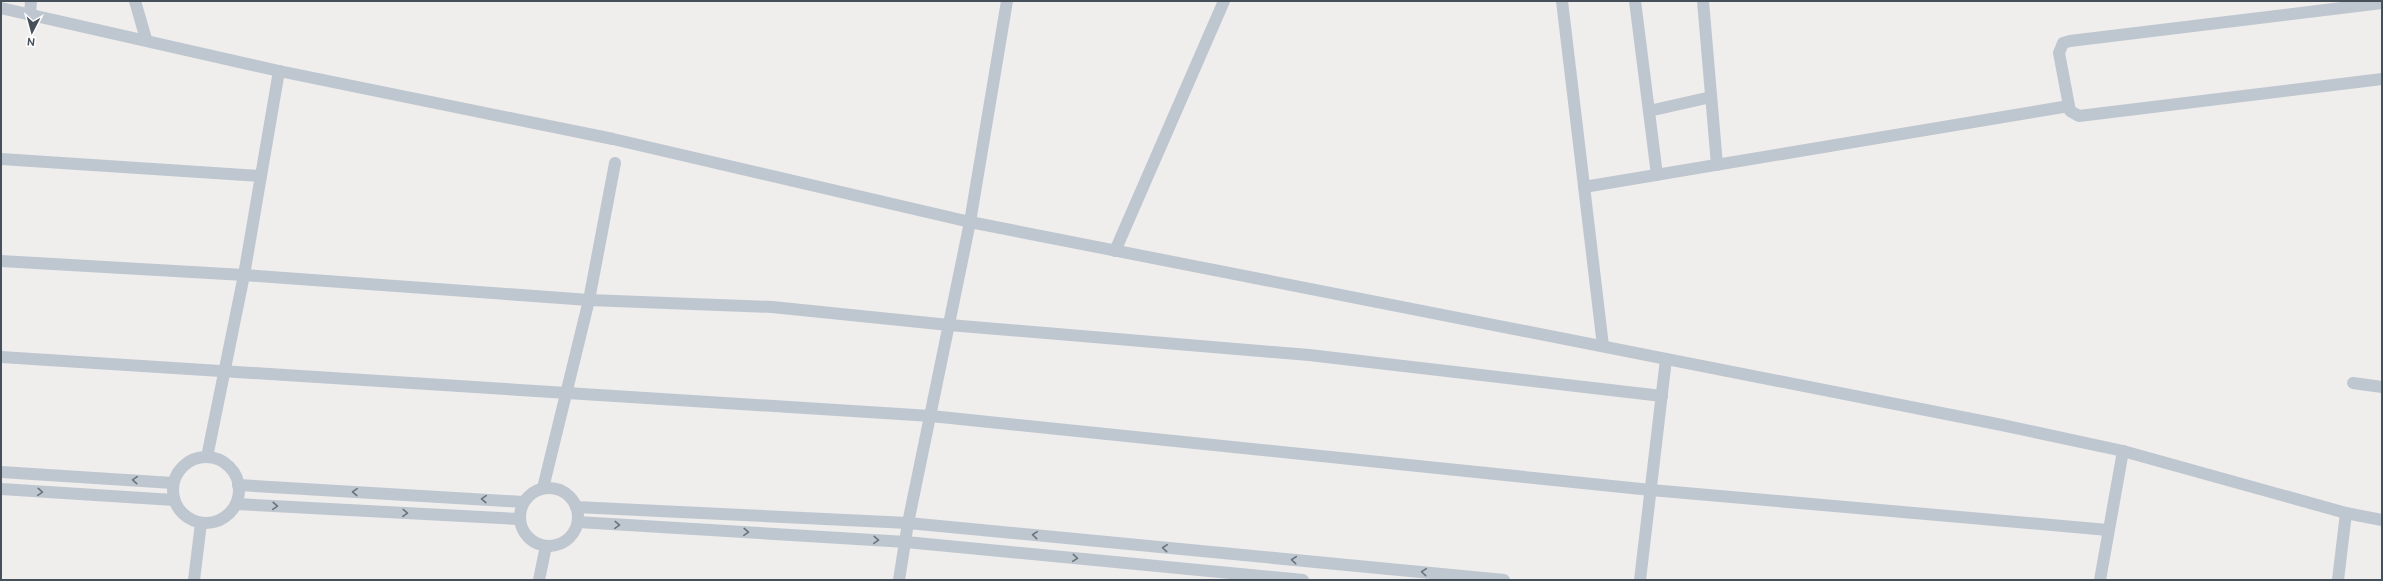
<svg xmlns="http://www.w3.org/2000/svg" width="2383" height="581" font-family="Ubuntu,sans-serif">
<style>
.lines{fill:none;stroke-linecap:round;stroke-linejoin:round}
.minor{stroke:#bec7cf;stroke-width:12}
.oneway{stroke:#6a747d}
</style>
<rect width="100%" height="100%" fill="#f0eded"/>
<g class="lines">
<g class="minor">
<path d="M 135,1 L 146,39"/>
<path d="M 1562,1 L 1603,346"/>
<path d="M 1635,1 L 1657,175"/>
<path d="M 1703,1 L 1717,165"/>
<path d="M 2382,3 L 2070,41 L 2063,43 L 2059,53 L 2070,111 L 2079,116 L 2382,79"/>
<path d="M 1,8 L 279,71 L 613,139 L 970,222 L 1997,424 L 2123,451 L 2346,513 L 2382,520"/>
<path d="M 30,14 L 31,1"/>
<path d="M 1649,111 L 1711,97"/>
<path d="M 1,159 L 260,176"/>
<path d="M 1584,187 L 2069,106"/>
<path d="M 1115,251 L 1224,1"/>
<path d="M 1,261 L 244,275 L 589,300 L 772,307 L 949,325 L 1309,355 L 1662,396"/>
<path d="M 1,357 L 931,416 L 1651,490 L 2108,530"/>
<path d="M 2353,383 L 2382,387"/>
<path d="M 207,457 L 244,275 L 279,71"/>
<circle cx="206" cy="490" r="33"/>
<path d="M 1,472 L 173,483"/>
<path d="M 238,485 L 523,502"/>
<circle cx="549" cy="517" r="29"/>
<path d="M 543,488 L 589,300 L 615,163"/>
<path d="M 1,489 L 174,500"/>
<path d="M 236,504 L 519,519"/>
<path d="M 576,507 L 908,523 L 1504,580"/>
<path d="M 578,522 L 906,542 L 1303,580"/>
<path d="M 194,580 L 201,523"/>
<path d="M 539,580 L 546,546"/>
<path d="M 899,580 L 908,523 L 970,222 L 1007,1"/>
<path d="M 1640,580 L 1666,359"/>
<path d="M 2100,580 L 2123,451"/>
<path d="M 2338,580 L 2346,513"/>
</g>
</g>
<defs><path id="oneway-chevron" d="M-2-3.5L2.5 0L-2 3.5" fill="none" stroke-width="1.6" stroke-linecap="round" stroke-linejoin="round"/></defs>
<g class="oneway">
<use href="#oneway-chevron" transform="translate(135 480) rotate(-176)"/>
<use href="#oneway-chevron" transform="translate(40 492) rotate(4)"/>
<use href="#oneway-chevron" transform="translate(355 492) rotate(-177)"/>
<use href="#oneway-chevron" transform="translate(484 499) rotate(-177)"/>
<use href="#oneway-chevron" transform="translate(275 506) rotate(3)"/>
<use href="#oneway-chevron" transform="translate(405 513) rotate(3)"/>
<use href="#oneway-chevron" transform="translate(617 525) rotate(3)"/>
<use href="#oneway-chevron" transform="translate(746 532) rotate(3)"/>
<use href="#oneway-chevron" transform="translate(1035 535) rotate(-175)"/>
<use href="#oneway-chevron" transform="translate(876 540) rotate(3)"/>
<use href="#oneway-chevron" transform="translate(1165 548) rotate(-175)"/>
<use href="#oneway-chevron" transform="translate(1075 558) rotate(5)"/>
<use href="#oneway-chevron" transform="translate(1294 560) rotate(-175)"/>
<use href="#oneway-chevron" transform="translate(1424 572) rotate(-175)"/>
</g>
<rect width="2383" height="581" fill="none" stroke="#46505a" stroke-width="4"/>
<g transform="translate(32 32) rotate(186)" stroke="#ffffff" stroke-width="3" paint-order="stroke">
<path d="M0-3L7 15L0 10L-7 15Z" fill="#46505a"/>
<text y="-6" font-size="11" font-weight="bold" text-anchor="middle" fill="#46505a">N</text>
</g>
</svg>
